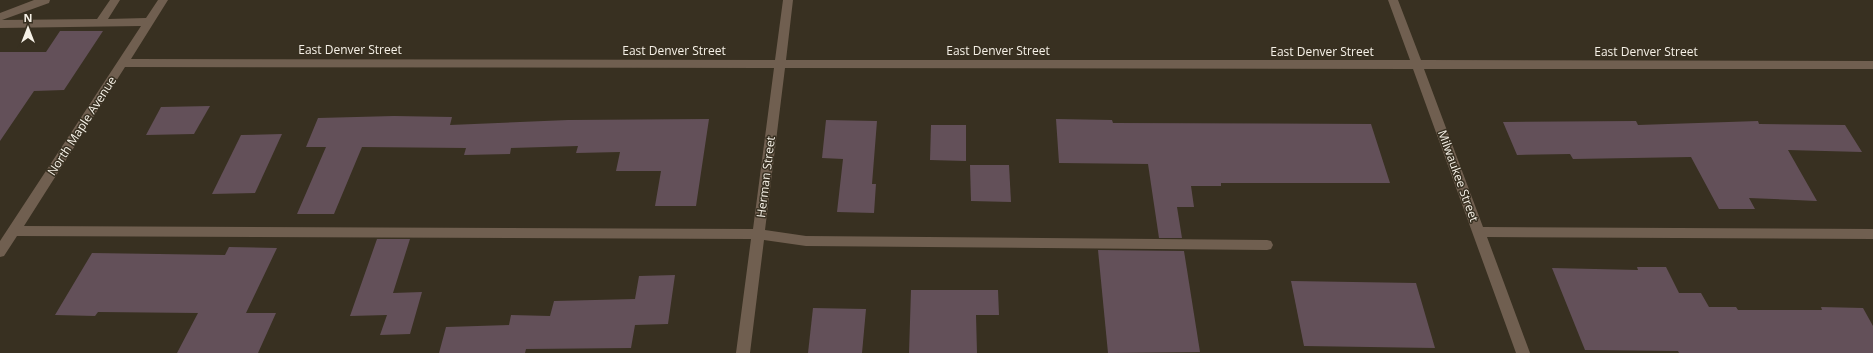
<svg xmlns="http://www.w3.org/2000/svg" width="1873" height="353" font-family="'Open Sans',sans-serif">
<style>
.building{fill:#635059}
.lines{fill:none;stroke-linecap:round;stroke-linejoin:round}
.minor{fill:#705f50;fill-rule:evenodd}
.labels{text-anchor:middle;stroke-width:3;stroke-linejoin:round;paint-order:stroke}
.street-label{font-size:12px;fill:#f6f1e7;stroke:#383021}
</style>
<rect width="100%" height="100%" fill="#383021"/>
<g class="building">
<path d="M 60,31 L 103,31 L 64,90 L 34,91 L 0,141 L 0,52 L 46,52 Z"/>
<path d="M 210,106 L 194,134 L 146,135 L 161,107 Z"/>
<path d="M 394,116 L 452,117 L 450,125 L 568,120 L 709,119 L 696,206 L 655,206 L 661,171 L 616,171 L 620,152 L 576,153 L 578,146 L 511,148 L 510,154 L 464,155 L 466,148 L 362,147 L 334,214 L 297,214 L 326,147 L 306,147 L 318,118 Z"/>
<path d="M 1056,119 L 1112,120 L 1113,123 L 1371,124 L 1390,183 L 1221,183 L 1221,186 L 1191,186 L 1194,207 L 1177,207 L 1182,238 L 1159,238 L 1148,164 L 1059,163 Z"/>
<path d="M 826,120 L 877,121 L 872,184 L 876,184 L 874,213 L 837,212 L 843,159 L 822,158 Z"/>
<path d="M 1636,121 L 1638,125 L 1758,121 L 1759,124 L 1845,125 L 1862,152 L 1788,150 L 1817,201 L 1749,198 L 1755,209 L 1719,209 L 1691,157 L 1573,159 L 1570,154 L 1517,155 L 1503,122 Z"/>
<path d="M 931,125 L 966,125 L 966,161 L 930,160 Z"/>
<path d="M 282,134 L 255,193 L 212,194 L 241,135 Z"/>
<path d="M 970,165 L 1009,165 L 1011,202 L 971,201 Z"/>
<path d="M 377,239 L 410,239 L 393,293 L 422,292 L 410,334 L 380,335 L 387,315 L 350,316 Z"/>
<path d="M 229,247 L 277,248 L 246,313 L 276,313 L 258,353 L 177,353 L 198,313 L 98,312 L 95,316 L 55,315 L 92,253 L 225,255 Z"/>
<path d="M 1098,250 L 1184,251 L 1200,352 L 1108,353 Z"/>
<path d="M 1637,267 L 1666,267 L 1679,293 L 1701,293 L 1709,307 L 1736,307 L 1738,310 L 1822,310 L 1821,307 L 1863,308 L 1873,326 L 1873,353 L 1679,353 L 1678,351 L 1585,350 L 1552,268 L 1638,270 Z"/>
<path d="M 675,275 L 668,324 L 635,325 L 631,348 L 526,349 L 525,353 L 439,353 L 446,327 L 509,325 L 511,315 L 550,316 L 554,301 L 635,299 L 639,276 Z"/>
<path d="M 1291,281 L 1416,283 L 1435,348 L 1304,346 Z"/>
<path d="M 911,290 L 998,290 L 999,315 L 976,315 L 977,353 L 909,353 Z"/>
<path d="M 813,308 L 866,309 L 862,353 L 808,353 Z"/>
</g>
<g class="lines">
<path class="minor" d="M 34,0 L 50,0 L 49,3 L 2,20 L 97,19 L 110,0 L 120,0 L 108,19 L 146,18 L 158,0 L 168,0 L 131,59 L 775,60 L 783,0 L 793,0 L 786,60 L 1410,60 L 1388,0 L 1398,0 L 1421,60 L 1873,61 L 1873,69 L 1424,69 L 1483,227 L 1873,229 L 1873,239 L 1487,237 L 1530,353 L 1516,353 L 1413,69 L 785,68 L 765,230 L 806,236 L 1267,240 L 1271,241 L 1273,245 L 1271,249 L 1267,250 L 806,246 L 764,240 L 750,353 L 736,353 L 751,239 L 17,236 L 4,256 L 0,257 L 0,241 L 141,26 L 0,28 L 0,13 ZM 125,67 L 774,68 L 753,229 L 24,226 Z"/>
</g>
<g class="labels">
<g class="street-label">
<text x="350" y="54">East Denver Street</text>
<text x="674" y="55">East Denver Street</text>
<text x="998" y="55">East Denver Street</text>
<text x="1322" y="56">East Denver Street</text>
<text x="1646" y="56">East Denver Street</text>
<text transform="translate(82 126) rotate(-57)" y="4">North Maple Avenue</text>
<text transform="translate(1458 176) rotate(70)" y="4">Milwaukee Street</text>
<text transform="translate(766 177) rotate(-83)" y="4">Herman Street</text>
</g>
</g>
<g transform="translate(28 28)" stroke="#383021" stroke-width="3" paint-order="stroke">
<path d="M0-3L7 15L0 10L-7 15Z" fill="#f6f1e7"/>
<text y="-6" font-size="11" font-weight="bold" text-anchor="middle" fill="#f6f1e7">N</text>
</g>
</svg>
